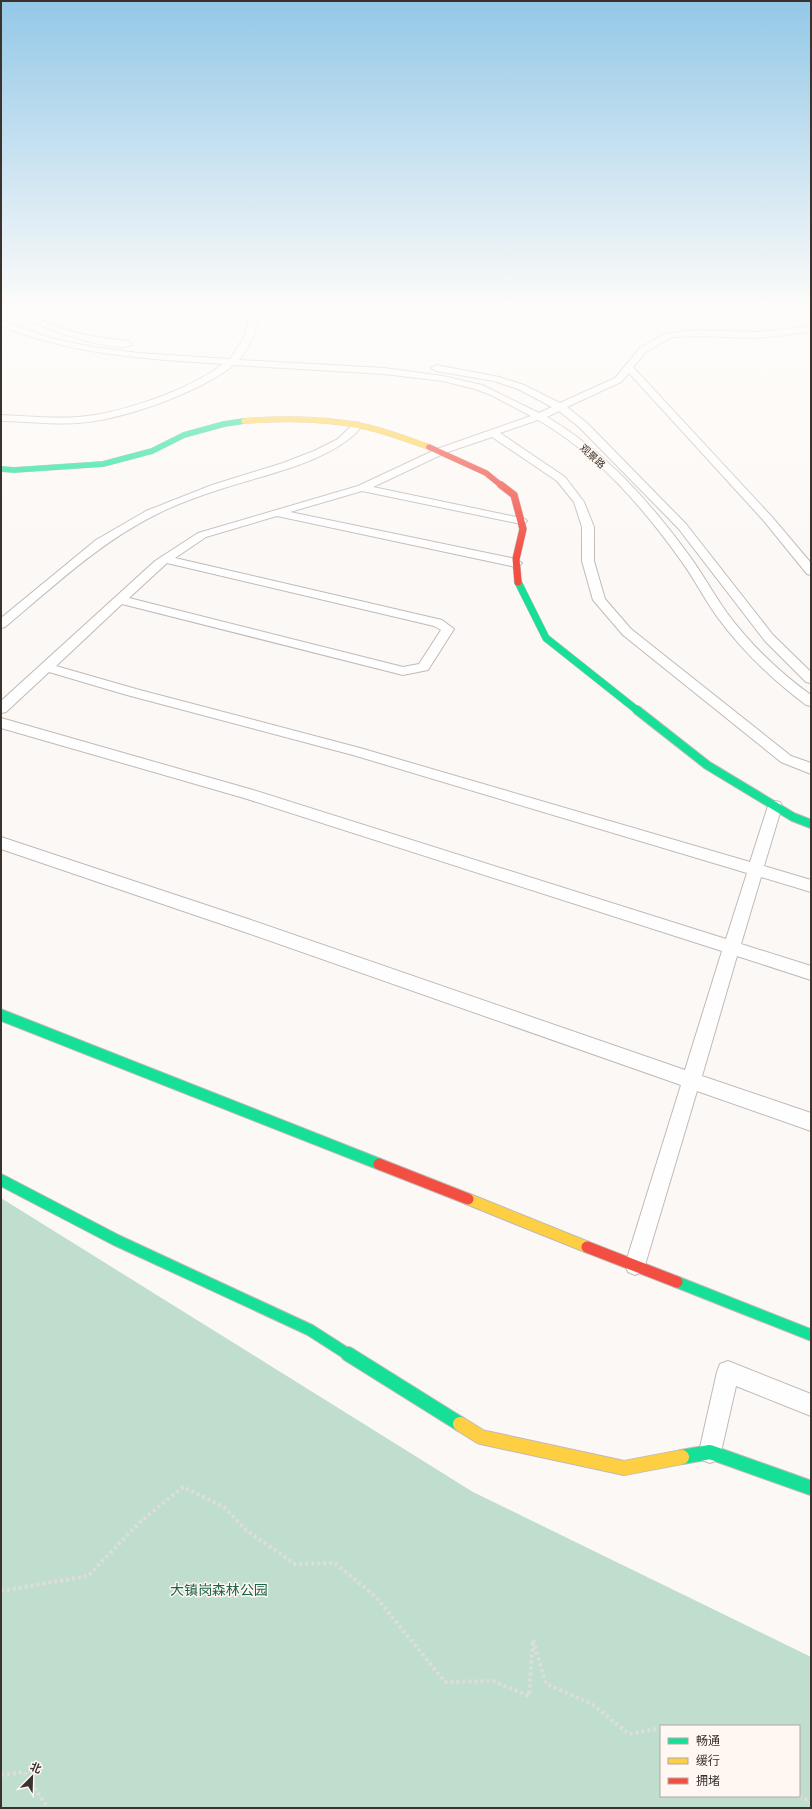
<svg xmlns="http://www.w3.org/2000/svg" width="812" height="1809" font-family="'Roboto Condensed','Noto Sans SC',sans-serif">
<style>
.forest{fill:#bfdecd;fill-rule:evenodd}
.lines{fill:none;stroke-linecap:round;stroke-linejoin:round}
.street-casing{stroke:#c0bab7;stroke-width:2}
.fast-far4-casing{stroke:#c0bab7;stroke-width:6}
.fast-far3-casing{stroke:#c0bab7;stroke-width:8}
.fast-far2-casing{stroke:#c0bab7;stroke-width:10}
.fast-far1-casing{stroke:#c0bab7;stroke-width:13}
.fast-casing{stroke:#c0bab7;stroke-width:16}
.slow-far2-casing{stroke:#c0bab7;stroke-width:6}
.slow-far1-casing{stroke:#c0bab7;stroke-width:13}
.slow-casing{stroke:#c0bab7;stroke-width:16}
.jam-far2-casing{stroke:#c0bab7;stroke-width:6}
.jam-far1-casing{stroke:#c0bab7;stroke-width:8}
.jam-casing{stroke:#c0bab7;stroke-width:13}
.path{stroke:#dedddc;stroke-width:4;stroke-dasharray:3 3;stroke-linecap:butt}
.street{fill:#fffefe;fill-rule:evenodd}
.fast-far4{stroke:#16e098;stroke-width:5.5}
.fast-far3{stroke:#16e098;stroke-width:7}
.fast-far2{stroke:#16e098;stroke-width:8}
.fast-far1{stroke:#16e098;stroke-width:11}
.fast{stroke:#16e098;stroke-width:14}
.slow-far2{stroke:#ffcf43;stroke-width:5.5}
.slow-far1{stroke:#ffcf43;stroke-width:11}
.slow{stroke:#ffcf43;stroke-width:14}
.jam-far2{stroke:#f24e42;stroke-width:5.5}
.jam-far1{stroke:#f24e42;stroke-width:7}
.jam{stroke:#f24e42;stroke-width:11}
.labels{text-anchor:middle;stroke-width:3;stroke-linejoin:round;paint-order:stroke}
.far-street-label{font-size:10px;fill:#39322d;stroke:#fff7f2}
.near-park-label{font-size:14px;fill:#1c6449;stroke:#fff7f2}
</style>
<rect width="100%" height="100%" fill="#fcf8f5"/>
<path class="forest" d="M 1,1198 L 473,1492 L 811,1657 L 811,1808 L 1,1808 ZM 661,1726 L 799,1726 L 799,1796 L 661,1796 Z"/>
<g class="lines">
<defs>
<g id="street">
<path d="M 8,308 C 18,306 26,313 36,318 C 65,332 96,338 128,341 L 132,344 C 120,357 21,322 8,308 Z"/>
<path d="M 252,308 L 260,308 C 257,327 252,344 239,360 L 384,368 L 443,376 L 482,385 L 539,413 L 552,407 L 518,389 L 494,381 L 436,371 L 431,368 L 436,365 L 499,377 L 524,385 L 560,403 L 615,378 L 640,348 L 667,333 L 697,330 L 758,332 L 811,326 L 811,332 L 758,338 L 697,336 L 672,337 L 646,352 L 633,367 L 772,517 L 811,563 L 811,575 L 807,574 L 764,521 L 629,373 L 621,382 L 567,407 L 587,423 L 686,524 L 773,635 L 811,672 L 811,683 L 806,682 L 765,641 L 678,528 L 579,427 L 559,411 L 547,417 C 605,451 651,503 691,558 C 704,576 714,595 727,613 C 751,645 779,672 811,695 L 811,706 L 806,705 C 773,680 743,652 718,618 C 705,600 695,580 682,562 C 643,507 597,454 538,420 L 500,433 L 565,477 L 584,502 L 594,527 L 594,561 L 605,599 L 631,629 L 791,756 L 811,763 L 811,774 L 781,762 L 623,635 L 593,600 L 582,561 L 582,527 L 574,502 L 557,481 L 492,437 L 445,453 L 373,487 L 521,518 L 525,519 L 527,521 L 525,523 L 521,524 L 362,491 L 290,512 L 516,559 L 522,563 L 520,565 L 516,567 L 277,516 L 206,537 L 175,558 L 442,620 L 454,629 L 428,670 L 403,675 L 122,604 L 56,666 L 136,689 L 360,748 L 750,862 L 768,806 L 770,802 L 775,801 L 780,802 L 782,806 L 764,866 L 811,880 L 811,892 L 761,877 L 741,944 L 811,966 L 811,980 L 737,956 L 702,1076 L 811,1113 L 811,1131 L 697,1091 L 645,1265 L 642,1272 L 635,1275 L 628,1272 L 625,1265 L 681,1085 L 236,929 L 1,849 L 1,837 L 248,919 L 685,1070 L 722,951 L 244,798 L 1,728 L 1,718 L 253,790 L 726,939 L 747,873 L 353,755 L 127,695 L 49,672 L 6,712 L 1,713 L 1,701 L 155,561 L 198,533 L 358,486 L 437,449 L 531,416 L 491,395 L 475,389 L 443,381 L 384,374 L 234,365 C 198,393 123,420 78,423 C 52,425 26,421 1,421 L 1,415 C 26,416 52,419 78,417 C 119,414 190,390 223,364 C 147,359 73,355 1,326 L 1,320 L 50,338 L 92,347 L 138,353 L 230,359 L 244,337 ZM 167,563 L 434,626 L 441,630 L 419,664 L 403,667 L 129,598 Z"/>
<path d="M 358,422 L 363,425 C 336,461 263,475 221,489 C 199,496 174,505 153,516 C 98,544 53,587 5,627 L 1,628 L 1,618 L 96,540 L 146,511 L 212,485 L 283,463 L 314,451 L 338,439 L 354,423 Z"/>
<path d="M 728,1361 L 811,1394 L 811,1416 L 736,1386 L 721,1452 L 718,1460 L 710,1463 L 702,1460 L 699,1452 L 717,1372 L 720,1364 Z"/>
</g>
<path id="fast-far4" d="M 1,469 L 14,470 L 103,464 L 152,451 L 184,435 L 224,424 L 244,421"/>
<path id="fast-far3" d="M 518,582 L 546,638 L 638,711"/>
<path id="fast-far2" d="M 637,710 L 707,765 L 793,817 L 811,824"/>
<g id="fast-far1">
<path d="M 1,1015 L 379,1164"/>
<path d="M 1,1180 L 116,1240 L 310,1330 L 349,1355"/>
<path d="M 677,1282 L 811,1335"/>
</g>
<g id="fast">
<path d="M 348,1354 L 460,1424"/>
<path d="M 682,1457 L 710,1452 L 811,1488"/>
</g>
<path id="slow-far2" d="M 244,421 C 285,418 327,418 367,427 C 388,432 409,440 429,447"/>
<path id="slow-far1" d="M 468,1199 L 587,1247"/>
<path id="slow" d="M 460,1424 L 481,1437 L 624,1468 L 682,1457"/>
<path id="jam-far2" d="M 429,447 L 486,473 L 502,486"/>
<path id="jam-far1" d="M 501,485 L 514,495 L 523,529 L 516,559 L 518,582"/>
<g id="jam">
<path d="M 379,1164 L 468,1199"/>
<path d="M 587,1247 L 677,1282"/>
</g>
</defs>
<use href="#street" class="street-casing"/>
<use href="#fast-far4" class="fast-far4-casing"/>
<use href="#fast-far3" class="fast-far3-casing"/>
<use href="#fast-far2" class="fast-far2-casing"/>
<use href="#fast-far1" class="fast-far1-casing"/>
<use href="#fast" class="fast-casing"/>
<use href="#slow-far2" class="slow-far2-casing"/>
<use href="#slow-far1" class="slow-far1-casing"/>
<use href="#slow" class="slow-casing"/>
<use href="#jam-far2" class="jam-far2-casing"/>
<use href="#jam-far1" class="jam-far1-casing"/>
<use href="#jam" class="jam-casing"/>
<g class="path">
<path d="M 1,1591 L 88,1576 L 141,1521 L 183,1487 L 224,1507 L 246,1530 L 295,1564 L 335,1563 L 376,1597 L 445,1682 L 493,1681 L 529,1696 L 533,1640 L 546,1684 L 592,1704 L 629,1734 L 661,1728"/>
<path d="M 1,1775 L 24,1772 L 48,1808"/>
<path d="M 799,1796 L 811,1802"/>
</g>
<use href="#street" class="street"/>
<use href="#fast-far4" class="fast-far4"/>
<use href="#fast-far3" class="fast-far3"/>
<use href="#fast-far2" class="fast-far2"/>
<use href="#fast-far1" class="fast-far1"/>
<use href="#fast" class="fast"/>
<use href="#slow-far2" class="slow-far2"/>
<use href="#slow-far1" class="slow-far1"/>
<use href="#slow" class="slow"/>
<use href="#jam-far2" class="jam-far2"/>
<use href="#jam-far1" class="jam-far1"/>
<use href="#jam" class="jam"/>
</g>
<linearGradient id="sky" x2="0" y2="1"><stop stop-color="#93c8e7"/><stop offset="0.55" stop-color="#fefcfa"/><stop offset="1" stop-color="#fefcfa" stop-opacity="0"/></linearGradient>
<rect width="812" height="561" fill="url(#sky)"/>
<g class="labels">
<g class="far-street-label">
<text transform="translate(593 456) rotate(43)" y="4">观景路</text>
</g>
<g class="near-park-label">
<text x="219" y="1595">大镇岗森林公园</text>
</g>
</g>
<rect width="812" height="1809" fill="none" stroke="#39322d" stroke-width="4"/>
<rect x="660" y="1725" width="140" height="72" fill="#fff7f2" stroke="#b0a8a3"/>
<rect x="668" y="1738" width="20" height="6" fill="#16e098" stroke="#b0a8a3"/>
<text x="696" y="1745" font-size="12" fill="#39322d">畅通</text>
<rect x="668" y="1758" width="20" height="6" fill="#ffcf43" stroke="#b0a8a3"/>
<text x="696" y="1765" font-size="12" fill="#39322d">缓行</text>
<rect x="668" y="1778" width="20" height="6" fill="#f24e42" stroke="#b0a8a3"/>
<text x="696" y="1785" font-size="12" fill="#39322d">拥堵</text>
<g transform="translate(32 1777) rotate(23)" stroke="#fff7f2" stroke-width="3" paint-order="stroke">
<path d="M0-3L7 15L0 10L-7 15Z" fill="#39322d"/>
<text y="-6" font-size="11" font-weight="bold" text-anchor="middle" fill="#39322d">北</text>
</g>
</svg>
